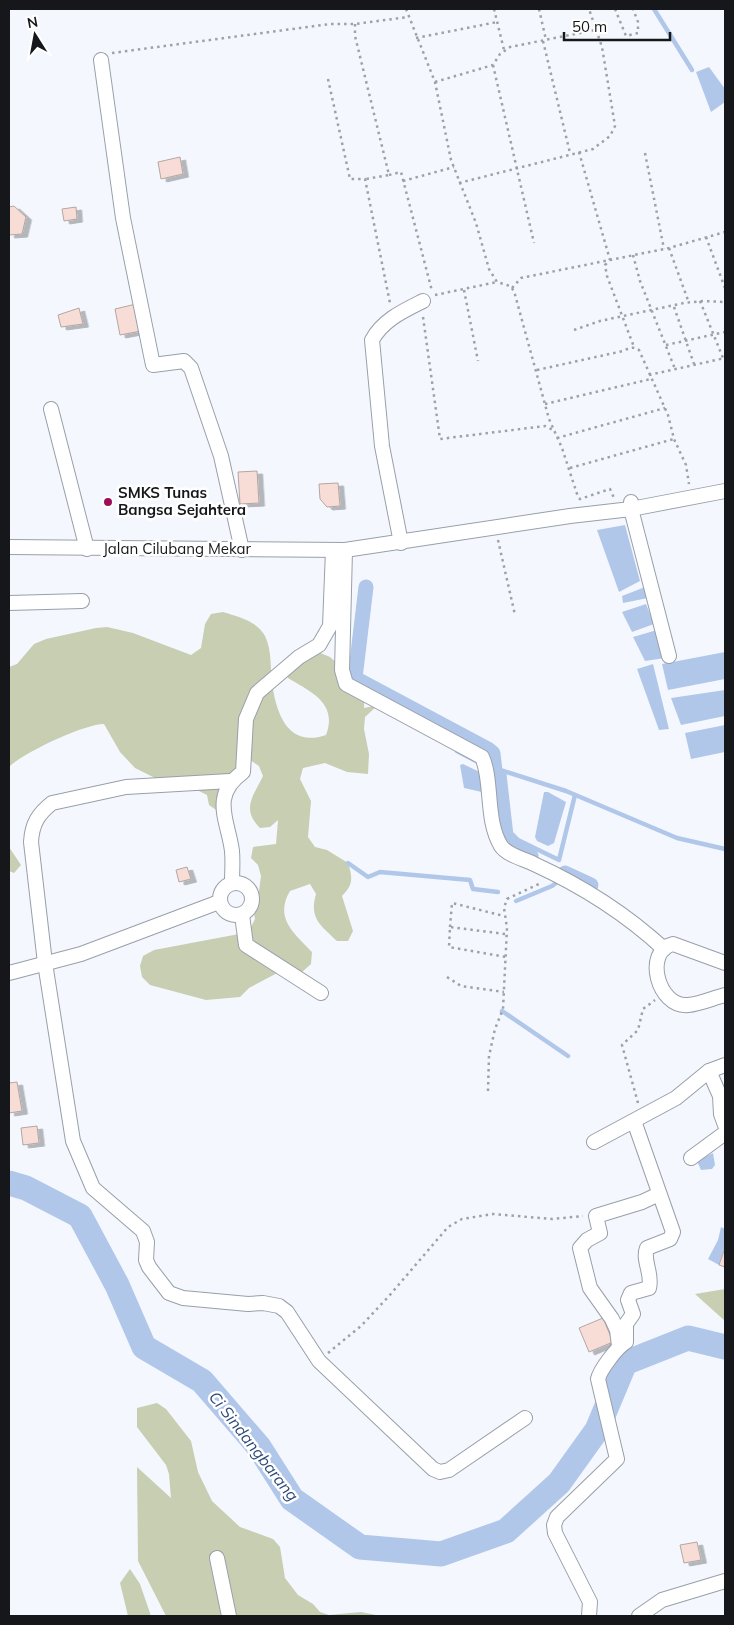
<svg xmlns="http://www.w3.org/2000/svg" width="734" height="1625" font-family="Mulish,sans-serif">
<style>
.green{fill:#c7ceb2}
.water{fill:#b1c7ea}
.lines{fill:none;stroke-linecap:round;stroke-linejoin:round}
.stream{stroke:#b1c7ea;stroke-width:4.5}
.canal{stroke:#b1c7ea;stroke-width:15}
.river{stroke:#b1c7ea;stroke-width:25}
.building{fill:#f8dcd6;stroke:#b3a6a3;filter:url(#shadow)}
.minor-casing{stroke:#999fa9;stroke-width:16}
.path{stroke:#9ea1a6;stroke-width:2.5;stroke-dasharray:2.5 4;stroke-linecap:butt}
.minor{stroke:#fff;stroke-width:14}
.poi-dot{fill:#9e0d58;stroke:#fff;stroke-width:2}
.labels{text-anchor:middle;stroke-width:5;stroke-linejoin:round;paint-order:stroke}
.poi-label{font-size:15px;font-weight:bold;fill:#15171a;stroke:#fff;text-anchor:start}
.street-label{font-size:15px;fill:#15171a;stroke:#fff}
.water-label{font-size:16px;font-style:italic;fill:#2c4977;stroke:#fff}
</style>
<defs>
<filter id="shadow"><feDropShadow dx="5.5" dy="3" stdDeviation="0" flood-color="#0004"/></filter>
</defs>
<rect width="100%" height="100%" fill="#f4f8fe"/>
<g class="green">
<path d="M 223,612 C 239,617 257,621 265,636 C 272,650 270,667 272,682 C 276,714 288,748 326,735 C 338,703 311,692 288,678 L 286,668 L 318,652 L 330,657 L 339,665 L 356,670 L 355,678 L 365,688 L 364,708 L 378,705 L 365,717 L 364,729 L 369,754 L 368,774 L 347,772 L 325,763 L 303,768 L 300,779 L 311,801 L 308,837 L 315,847 L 327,850 L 348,863 C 353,878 353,885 342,896 L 353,931 L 348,941 L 337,941 C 320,925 309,918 316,894 L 310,884 L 290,891 C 274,918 294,933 312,952 L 311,964 L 302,972 L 281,971 L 249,988 L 240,997 L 206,1000 L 150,985 L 142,977 L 140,966 L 143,956 L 154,950 L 239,934 L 250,929 L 255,919 L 253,909 L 258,899 L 261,876 L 258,865 L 251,858 L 253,847 L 276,844 L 278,820 L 270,827 L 260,828 C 241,809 253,797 263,776 L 259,766 L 250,760 L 219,812 L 209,805 L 207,795 L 187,785 L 155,778 L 135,768 L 120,752 L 104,724 C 84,724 23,753 9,767 L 9,667 L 17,664 L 34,644 L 46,639 L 96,628 L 107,627 L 133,633 L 191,655 L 201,648 L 205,624 L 211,614 Z"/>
<path d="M 9,847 L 21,865 L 14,873 L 9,871 Z"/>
<path d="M 725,1289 L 725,1321 L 695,1294 Z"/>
<path d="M 157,1403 L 166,1409 L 191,1441 L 198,1472 L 212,1501 L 240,1527 L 273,1539 L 280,1547 L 285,1578 L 298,1595 L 313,1604 L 320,1612 L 329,1615 L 361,1612 L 381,1616 L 166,1616 L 138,1561 L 137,1467 L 171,1498 L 169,1474 L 166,1465 L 137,1427 L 137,1408 Z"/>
<path d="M 130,1569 L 140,1584 L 151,1616 L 128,1616 L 120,1583 Z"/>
</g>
<g class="water">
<path d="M 709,67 L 725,89 L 725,102 L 711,112 L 696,72 Z"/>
<path d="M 625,525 L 640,581 L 619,592 L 597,530 Z"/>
<path d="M 645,587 L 648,598 L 623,603 L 622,596 Z"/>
<path d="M 646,604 L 654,624 L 632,632 L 622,612 Z"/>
<path d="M 657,630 L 665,658 L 645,661 L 633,637 Z"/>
<path d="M 725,652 L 725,679 L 668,690 L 662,664 Z"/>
<path d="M 653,664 L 669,729 L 659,730 L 637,669 Z"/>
<path d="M 725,690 L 725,716 L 681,725 L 671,698 Z"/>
<path d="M 725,725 L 725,752 L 691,759 L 685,733 Z"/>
<path d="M 463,764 L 486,775 L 486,793 L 464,788 L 460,765 Z"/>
<path d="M 544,792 L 548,792 L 566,802 L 554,843 L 548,846 L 537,841 L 535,837 Z"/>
<path d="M 713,1153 L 715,1165 L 712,1169 L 701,1170 L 697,1161 Z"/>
<path d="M 721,1227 L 725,1229 L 725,1247 L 719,1265 L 708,1259 L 718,1240 Z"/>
</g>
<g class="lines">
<g class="stream">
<path d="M 654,9 L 692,70"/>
<path d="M 457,751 L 476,761"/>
<path d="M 488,766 L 566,791 L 677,838 L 725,849"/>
<path d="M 504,772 L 511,833 L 518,840 L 559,860 L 575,795"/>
<path d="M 348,863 L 368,877 L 380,872 L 470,880 L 473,889 L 498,892"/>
<path d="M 516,901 L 552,886 L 556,883 L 555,876"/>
<path d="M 502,1011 L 568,1056"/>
</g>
<g class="canal">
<path d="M 366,587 L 355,678 L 488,749 L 493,753 L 502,833 L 507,843 L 531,856"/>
<path d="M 565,873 L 591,885"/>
</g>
<path class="river" d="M 9,1183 L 26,1188 L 80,1216 L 117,1285 L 144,1347 L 202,1381 L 259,1447 L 292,1499 L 360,1547 L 441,1554 L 506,1531 L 559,1483 L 597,1430 L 625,1363 L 688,1338 L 725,1347"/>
</g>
<g class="building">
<path d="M 180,157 L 183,174 L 161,179 L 158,162 Z"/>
<path d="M 14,206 L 26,217 L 22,234 L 9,235 L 9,207 Z"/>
<path d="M 76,207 L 77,219 L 64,221 L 62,209 Z"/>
<path d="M 136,304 L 141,331 L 120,335 L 115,309 Z"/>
<path d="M 79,308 L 83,324 L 61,327 L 58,315 Z"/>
<path d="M 257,471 L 259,503 L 240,504 L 238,472 Z"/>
<path d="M 338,483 L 340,506 L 327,507 L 320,499 L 319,484 Z"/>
<path d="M 187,867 L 191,879 L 179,882 L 176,870 Z"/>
<path d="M 17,1082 L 22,1111 L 9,1113 L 9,1083 Z"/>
<path d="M 37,1126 L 39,1143 L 23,1145 L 21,1128 Z"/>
<path d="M 725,1248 L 725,1267 L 719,1265 Z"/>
<path d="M 603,1318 L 613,1342 L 589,1352 L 579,1328 Z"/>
<path d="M 697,1542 L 701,1560 L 684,1563 L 680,1545 Z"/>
</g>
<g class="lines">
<defs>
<g id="minor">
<path d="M 101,60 L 123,218 L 153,365 L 184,361 L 191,368 L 221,456 L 242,550"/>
<path d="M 51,409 L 87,549"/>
<path d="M 631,502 L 631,509 L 669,656"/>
<path d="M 401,543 L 382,446 L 372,340 C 383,320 403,311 423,301"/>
<path d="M 9,547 L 345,550 L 570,516 L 631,509 L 725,491"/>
<path d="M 345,550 L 342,670 L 346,684 L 482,757 C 493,781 485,820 501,846 C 507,855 524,859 534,864 C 582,886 625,913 664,949"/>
<path d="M 9,603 L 82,601"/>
<path d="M 230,781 L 126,787 L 52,803 C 38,814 32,824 31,842 L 45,963 L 73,1141 L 93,1188 L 143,1231 L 147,1242 L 146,1260 L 149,1267 L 169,1293 L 183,1298 L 248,1304 L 263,1303 L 279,1306 L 287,1312 L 319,1361 L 433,1469 L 440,1472 L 449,1470 L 525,1418"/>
<circle cx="236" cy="899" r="16"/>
<path d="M 232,883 C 232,873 233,861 232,851 C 228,820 210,796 243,772 L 246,719 L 257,693 L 299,657 L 319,645 L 330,626 L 333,550"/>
<path d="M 242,915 L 246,945 L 321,993"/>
<path d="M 725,963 L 673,944 C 643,951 658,1008 688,1005 C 700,1004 713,998 725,995"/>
<path d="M 9,973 L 81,954 L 219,902"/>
<path d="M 709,1071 L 720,1096 L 721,1114 L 725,1125"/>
<path d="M 594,1142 L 676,1098 L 709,1071 L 725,1065"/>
<path d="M 691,1158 L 725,1133"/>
<path d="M 619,1346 L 617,1330 L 612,1319 L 590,1288 L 580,1248 L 587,1240 L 600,1233 L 596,1216 L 642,1202 L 659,1194"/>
<path d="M 217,1558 L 229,1616"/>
<path d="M 589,1616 L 590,1602 L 555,1533 L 554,1525 L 557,1517 L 617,1459 L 598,1379 C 600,1370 617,1347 626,1342 L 626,1324 L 633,1314 L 628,1300 L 631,1293 L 649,1288 C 653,1274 642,1260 647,1248 L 670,1239 L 673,1232 L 634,1121"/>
<path d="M 639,1616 L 662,1600 L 725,1581"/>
</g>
</defs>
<use href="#minor" class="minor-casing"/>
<g class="path">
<path d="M 406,9 L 435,82 L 451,160 L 476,223 L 489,269 L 497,282 L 510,286 L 514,291 L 549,419 L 562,448 L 578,497 L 580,499 L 610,489 L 614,498"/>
<path d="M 494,9 L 504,50"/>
<path d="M 539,9 L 546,40"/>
<path d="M 615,9 L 626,36 L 638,33 L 638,22 L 633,9"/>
<path d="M 355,24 L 355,36 L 389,175 L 366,179"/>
<path d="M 416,38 L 497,22"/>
<path d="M 543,41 L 570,153"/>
<path d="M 112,53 L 330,24 L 355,24 L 408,17"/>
<path d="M 493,65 L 534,243"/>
<path d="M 328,79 L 350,179 L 365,179 L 390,303"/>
<path d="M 435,82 L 493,65 L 500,54 L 510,47 L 595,30"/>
<path d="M 579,152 L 610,260 L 605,265 L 607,276 L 634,347"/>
<path d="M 645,153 L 664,249"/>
<path d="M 389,175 L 401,172 L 432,291"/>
<path d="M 403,181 L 454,167"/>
<path d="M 459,183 L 593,149 L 610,136 L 615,126 L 602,47 L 589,9"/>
<path d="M 706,237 L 725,288"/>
<path d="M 669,248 L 689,303"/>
<path d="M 633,255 L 640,281 L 675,369"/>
<path d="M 512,288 L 521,278 L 669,248 L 725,232"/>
<path d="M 464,290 L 478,361"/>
<path d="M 435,295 L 497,282"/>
<path d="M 700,301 L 723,358"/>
<path d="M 674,307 L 694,364"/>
<path d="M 423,317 L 440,439 L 545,426 L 553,430"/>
<path d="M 574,330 L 600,321 L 684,303 L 703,301 L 725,302"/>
<path d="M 666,345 L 725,332"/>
<path d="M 537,370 L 623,351 C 629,348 633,346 639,350 L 668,415 L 674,439 L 686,465 L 689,484"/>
<path d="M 649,375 L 725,358"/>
<path d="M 545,404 L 651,379"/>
<path d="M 557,438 L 665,408"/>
<path d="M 570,468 L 674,439"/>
<path d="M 498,540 L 515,615"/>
<path d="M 450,927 L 452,903 L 504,916"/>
<path d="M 505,934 L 450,927 L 449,947 L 506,957"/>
<path d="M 447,977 L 461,986 L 504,992"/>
<path d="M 488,1091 L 489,1056 L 495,1029 L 503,1009 L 507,928 L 504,908 L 507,899 L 541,883"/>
<path d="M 638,1103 L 622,1045 L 638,1030 L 643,1009 L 655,1000"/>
<path d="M 328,1353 L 361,1326 L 389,1296 L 448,1227 L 462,1219 L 493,1214 L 552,1219 L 583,1216"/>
</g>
<use href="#minor" class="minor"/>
</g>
<circle class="poi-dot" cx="108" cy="502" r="5"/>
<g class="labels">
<g class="poi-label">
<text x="118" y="498">SMKS Tunas<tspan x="118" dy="17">Bangsa Sejahtera</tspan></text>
</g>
<g class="street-label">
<text x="177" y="554">Jalan Cilubang Mekar</text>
</g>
<g class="water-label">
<text transform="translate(254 1446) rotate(52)" y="6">Ci Sindangbarang</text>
</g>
</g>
<rect width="734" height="1625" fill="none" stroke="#15171a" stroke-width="20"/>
<g transform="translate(35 35) rotate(349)" stroke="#ffffff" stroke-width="4" paint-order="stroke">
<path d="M0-4L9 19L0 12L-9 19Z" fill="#15171a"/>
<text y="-8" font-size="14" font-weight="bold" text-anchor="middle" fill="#15171a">N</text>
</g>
<path d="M564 32v8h106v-8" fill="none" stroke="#15171a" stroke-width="2.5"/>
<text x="572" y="32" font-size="15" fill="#15171a" stroke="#ffffff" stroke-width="4" paint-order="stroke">50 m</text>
</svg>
